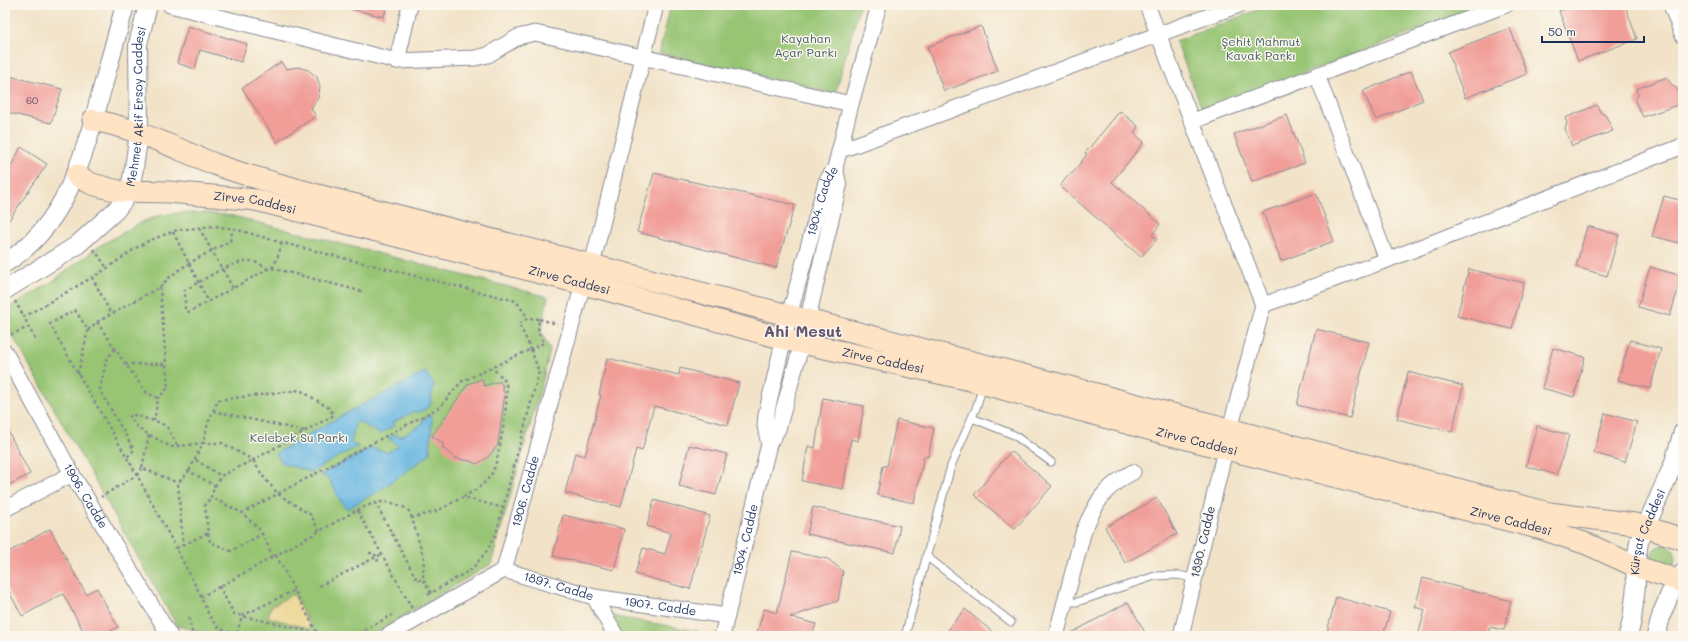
<svg xmlns="http://www.w3.org/2000/svg" width="1688" height="641" font-family="Mali,sans-serif">
<style>
.green{fill:#97c573;stroke:#597a68}
.sand{fill:#eeda9e;stroke:#84847e}
.water{fill:#66b6e1;stroke:#4072a0}
.building{fill:#f19d98}
.lines{fill:none;stroke-linecap:round;stroke-linejoin:round}
.service-casing{stroke:#868993;stroke-width:9}
.minor-casing{stroke:#868993;stroke-width:17}
.tertiary-casing{stroke:#868993;stroke-width:20}
.secondary-casing{stroke:#868993;stroke-width:23}
.path{stroke:#868993;stroke-width:2.5;stroke-dasharray:3 3;stroke-linecap:butt}
.service{stroke:#fff;stroke-width:7}
.minor{stroke:#fff;stroke-width:15}
.tertiary{stroke:#fff;stroke-width:18}
.secondary{stroke:#fee4c5;stroke-width:21}
.labels{text-anchor:middle;stroke-width:3;stroke-linejoin:round;paint-order:stroke}
.number-label{font-size:10px;fill:#504a6c}
.park-label{font-size:12px;fill:#405c64;stroke:#fbf7ec}
.street-label{font-size:12px;fill:#1b2f5e;stroke:#fbf7ec}
.district-label{font-size:16px;font-weight:bold;fill:#665672;stroke:#fbf7ec}
</style>
<rect width="100%" height="100%" fill="#fbf7ec"/>
<filter id="ink" filterUnits="userSpaceOnUse"><feTurbulence type="fractalNoise" baseFrequency=".025" numOctaves="2"/><feDisplacementMap in="SourceGraphic" scale="8" xChannelSelector="R" yChannelSelector="G"/><feConvolveMatrix kernelMatrix="1 2 1 2 8 2 1 2 1" color-interpolation-filters="sRGB"/></filter>
<filter id="wash" filterUnits="userSpaceOnUse"><feTurbulence type="fractalNoise" baseFrequency=".012" numOctaves="4" result="noise"/><feDisplacementMap in="SourceGraphic" scale="16" xChannelSelector="R" yChannelSelector="G"/><feGaussianBlur stdDeviation="0.9" result="paint"/><feColorMatrix in="noise" values="0 0 0 0 0 0 0 0 0 0 0 0 0 0 0 0 0 1.4 0 .05"/><feComposite in="paint" operator="in"/></filter>
<g filter="url(#wash)">
<rect width="100%" height="100%" fill="#f2e3c8"/>
<g class="green">
<path d="M 671,5 L 860,5 L 835,94 L 659,53 Z"/>
<path d="M 1271,5 L 1486,5 L 1203,111 L 1176,41 Z"/>
<path d="M 178,213 L 207,213 L 233,216 L 548,297 L 541,331 L 550,350 L 543,379 L 491,564 L 370,636 L 219,636 L 177,626 L 5,322 L 5,310 L 50,283 L 101,245 L 142,222 L 161,215 Z"/>
<path d="M 1663,545 C 1675,546 1680,559 1670,568 L 1653,563 C 1649,554 1653,547 1663,545 Z"/>
<path d="M 611,616 L 698,631 L 697,636 L 619,636 Z"/>
</g>
<path class="sand" d="M 291,595 L 294,595 L 311,628 L 309,629 L 268,617 L 271,607 Z"/>
<g class="water">
<path d="M 425,372 L 434,384 L 430,406 L 418,413 L 415,411 L 392,423 L 394,426 L 380,434 L 356,420 L 351,442 L 352,444 L 358,446 L 311,472 L 282,463 L 276,453 L 343,415 Z"/>
<path d="M 431,415 L 432,420 L 430,454 L 380,490 L 347,509 L 340,500 L 329,478 L 320,475 L 371,448 L 388,452 L 397,447 L 398,445 L 388,438 L 397,434 L 399,437 L 423,424 L 422,420 Z"/>
</g>
<g id="blocks">
<g class="building">
<path d="M 351,5 L 387,5 L 384,17 L 351,9 Z"/>
<path d="M 1574,5 L 1625,5 L 1637,39 L 1578,61 L 1559,11 Z"/>
<path d="M 188,26 L 247,44 L 241,62 L 200,50 L 195,69 L 177,63 Z"/>
<path d="M 981,26 L 998,71 L 944,91 L 927,47 Z"/>
<path d="M 1510,28 L 1527,74 L 1465,98 L 1448,52 Z"/>
<path d="M 281,62 L 286,69 L 298,67 L 308,70 L 317,77 L 320,87 L 318,98 L 311,108 L 316,116 L 277,142 L 242,88 Z"/>
<path d="M 1411,71 L 1423,100 L 1376,120 L 1363,91 Z"/>
<path d="M 5,75 L 62,89 L 51,123 L 5,112 Z"/>
<path d="M 1667,77 L 1671,84 L 1676,87 L 1683,103 L 1643,117 L 1635,101 L 1638,95 L 1636,89 Z"/>
<path d="M 1597,105 L 1600,112 L 1606,116 L 1613,131 L 1572,146 L 1565,129 L 1567,123 L 1565,118 Z"/>
<path d="M 1120,111 L 1138,126 L 1134,133 L 1144,142 L 1112,182 L 1160,224 L 1152,235 L 1157,239 L 1141,257 L 1060,186 L 1070,173 L 1072,174 L 1087,154 L 1085,153 Z"/>
<path d="M 1287,115 L 1305,163 L 1252,182 L 1234,134 Z"/>
<path d="M 21,147 L 47,164 L 5,226 L 5,158 L 11,166 Z"/>
<path d="M 654,173 L 795,205 L 776,268 L 637,232 Z"/>
<path d="M 1316,193 L 1334,241 L 1281,261 L 1263,212 Z"/>
<path d="M 1664,196 L 1683,201 L 1683,244 L 1652,236 Z"/>
<path d="M 1587,226 L 1619,235 L 1607,276 L 1576,267 Z"/>
<path d="M 1650,267 L 1682,276 L 1670,316 L 1638,307 Z"/>
<path d="M 1469,269 L 1524,283 L 1512,329 L 1457,316 Z"/>
<path d="M 1316,329 L 1369,342 L 1350,418 L 1297,405 Z"/>
<path d="M 1630,340 L 1661,349 L 1650,389 L 1618,380 Z"/>
<path d="M 1553,348 L 1585,357 L 1574,397 L 1542,388 Z"/>
<path d="M 607,358 L 679,375 L 680,368 L 739,383 L 728,425 L 654,406 L 642,451 L 636,449 L 621,507 L 565,493 L 575,453 L 585,456 L 601,395 L 599,395 Z"/>
<path d="M 1408,372 L 1463,386 L 1452,432 L 1397,419 Z"/>
<path d="M 482,379 L 484,386 L 497,382 L 500,382 L 502,384 L 503,391 L 505,393 L 498,445 L 488,457 L 477,464 L 470,461 L 454,458 L 443,448 L 443,443 L 432,436 L 468,384 Z"/>
<path d="M 823,398 L 864,406 L 858,441 L 851,439 L 843,489 L 802,481 L 808,446 L 815,448 Z"/>
<path d="M 1605,413 L 1637,422 L 1625,462 L 1594,453 Z"/>
<path d="M 897,420 L 934,428 L 928,457 L 924,456 L 914,503 L 877,495 L 883,466 L 887,466 Z"/>
<path d="M 5,425 L 30,474 L 5,487 Z"/>
<path d="M 1537,426 L 1569,435 L 1557,475 L 1526,466 Z"/>
<path d="M 689,445 L 727,454 L 716,495 L 679,486 Z"/>
<path d="M 1011,451 L 1052,486 L 1015,529 L 974,495 Z"/>
<path d="M 1157,498 L 1177,534 L 1125,563 L 1105,527 Z"/>
<path d="M 654,500 L 710,516 L 690,589 L 635,574 L 643,548 L 665,554 L 671,533 L 647,526 Z"/>
<path d="M 813,507 L 900,526 L 895,553 L 807,534 Z"/>
<path d="M 563,515 L 624,529 L 614,570 L 553,556 Z"/>
<path d="M 50,529 L 86,594 L 97,588 L 118,627 L 101,636 L 86,636 L 63,594 L 22,616 L 5,584 L 5,554 Z"/>
<path d="M 792,552 L 828,559 L 843,571 L 838,601 L 790,617 L 816,624 L 812,636 L 756,636 L 764,609 L 777,613 Z"/>
<path d="M 1423,578 L 1511,601 L 1504,630 L 1490,627 L 1488,636 L 1418,636 L 1425,610 L 1415,607 Z"/>
<path d="M 1336,597 L 1390,612 L 1383,636 L 1326,636 Z"/>
<path d="M 1128,602 L 1147,636 L 1066,636 Z"/>
<path d="M 965,609 L 997,636 L 943,636 Z"/>
</g>
</g>
</g>
<g filter="url(#ink)">
<use href="#blocks" fill-opacity="0" stroke="#868993" stroke-width="1"/>
<g class="lines">
<defs>
<g id="service">
<path d="M 972,418 L 1014,435 L 1051,462"/>
<path d="M 926,556 L 1011,622"/>
<path d="M 1066,602 L 1077,602 L 1155,576 L 1179,575 L 1195,579"/>
<path d="M 905,636 L 951,466 L 976,408 L 983,386"/>
</g>
<g id="minor">
<path d="M 170,5 L 397,61 L 410,5"/>
<path d="M 1147,5 L 1263,305 L 1230,429 L 1181,636"/>
<path d="M 1671,5 L 1683,36"/>
<path d="M 397,61 L 475,58 L 488,55 L 518,37 L 535,33 L 851,104"/>
<path d="M 1317,75 L 1387,260"/>
<path d="M 1193,121 L 1506,5"/>
<path d="M 841,150 L 1239,5"/>
<path d="M 592,265 L 656,5"/>
<path d="M 1263,305 L 1387,260 L 1683,146"/>
<path id="s1" d="M 5,352 L 72,474 L 170,636"/>
<path id="s2" d="M 769,444 L 765,426 L 766,415 L 789,316 L 826,182 L 835,168 L 851,104 L 879,5"/>
<path d="M 5,509 L 72,474"/>
<path id="s3" d="M 504,570 L 594,597 L 616,636"/>
<path id="s4" d="M 594,597 L 727,616"/>
<path id="s5" d="M 387,636 L 504,570 L 583,284"/>
<path id="s6" d="M 722,636 L 769,444 L 778,429 L 802,343 L 839,186 L 835,168"/>
<path d="M 1056,636 L 1084,530 C 1097,501 1104,487 1133,472"/>
</g>
<g id="tertiary">
<path d="M 5,263 C 65,227 84,156 101,93 C 109,64 117,34 125,5"/>
<path id="s7" d="M 5,290 L 76,246 L 116,210 L 129,193 L 134,168 L 139,133 L 138,44 L 148,5"/>
<path id="s8" d="M 1628,636 L 1632,620 L 1636,586 L 1635,566 L 1639,542 L 1673,465 L 1683,432"/>
<path d="M 1656,636 L 1662,613 L 1670,594 L 1683,573"/>
</g>
<g id="secondary">
<path d="M 93,120 C 136,128 176,149 217,165 C 249,177 284,185 317,195 L 1035,378 L 1549,513 L 1635,524 L 1683,539"/>
<path id="s9" d="M 76,175 L 92,184 L 118,191 L 169,192 L 256,200 L 603,289 L 788,340 L 966,379 L 1155,431 L 1542,529 L 1587,544 L 1635,566 L 1683,582"/>
</g>
</defs>
<use href="#service" class="service-casing"/>
<use href="#minor" class="minor-casing"/>
<use href="#tertiary" class="tertiary-casing"/>
<use href="#secondary" class="secondary-casing"/>
<g class="path">
<path d="M 199,228 L 233,288"/>
<path d="M 173,232 L 208,301"/>
<path d="M 94,249 L 107,268"/>
<path d="M 272,268 L 277,259 L 282,243"/>
<path d="M 268,269 C 263,266 257,262 251,261 C 232,260 202,281 185,290 L 185,310 L 189,312 L 268,269 L 272,268 L 364,292"/>
<path d="M 92,277 L 111,314"/>
<path d="M 160,287 C 178,266 207,254 230,241 L 233,229"/>
<path d="M 15,301 L 24,317"/>
<path d="M 539,319 L 528,318 L 519,324 L 531,349 L 544,343 L 538,332 L 539,319 L 557,324"/>
<path d="M 97,322 L 160,287 L 168,388 L 158,398"/>
<path d="M 88,330 L 97,322 L 124,362 L 147,393 L 158,398 L 154,421"/>
<path d="M 5,337 L 29,327"/>
<path d="M 35,339 L 24,317 L 103,271 L 136,248 L 148,241 L 177,230 L 215,226 L 235,229 L 279,242 L 516,301 L 528,318"/>
<path d="M 115,349 L 106,360 L 100,390 L 134,450 L 127,457"/>
<path d="M 125,364 L 166,364"/>
<path d="M 78,374 L 88,330 L 75,310 L 50,324 L 61,344 L 137,475 L 101,497"/>
<path d="M 213,411 L 305,431"/>
<path d="M 149,435 L 142,468 L 178,483"/>
<path d="M 177,445 L 168,428 L 161,423 L 131,414 L 130,417 L 139,429 L 171,447 L 203,443 L 208,423 L 218,400 L 300,390 L 329,408 L 334,415 L 253,460 L 222,443 L 203,443 L 189,471"/>
<path d="M 196,460 L 221,476"/>
<path d="M 142,468 L 137,475 L 176,548"/>
<path d="M 215,486 L 221,476 L 253,460 L 262,475 L 278,494 L 311,515 L 319,531"/>
<path d="M 463,497 C 474,491 488,483 493,471 C 499,459 511,391 505,381 C 502,376 496,372 492,368"/>
<path d="M 375,502 L 417,580 L 423,579"/>
<path d="M 357,510 C 380,500 385,499 408,509 L 412,518"/>
<path d="M 208,533 L 210,542 L 231,551 L 262,534"/>
<path d="M 183,545 L 208,533 L 205,505 L 211,497"/>
<path d="M 369,553 L 374,553 L 378,560 L 375,562"/>
<path d="M 276,555 L 316,631 L 315,636"/>
<path d="M 273,557 L 261,531 L 242,513 L 440,407 L 461,382 L 531,349 L 539,372 L 496,534 L 486,552 L 472,569 L 426,596"/>
<path d="M 219,586 L 234,614 L 316,633"/>
<path d="M 319,586 L 382,554"/>
<path d="M 431,593 L 423,579 L 424,559 L 412,518 L 437,511 L 463,497 L 503,508"/>
<path d="M 201,596 L 176,548 L 183,545 L 178,483 L 189,471 L 215,486 L 211,497 L 242,513"/>
<path d="M 189,618 L 193,636"/>
<path d="M 237,633 L 242,616 L 295,590"/>
<path d="M 248,636 C 240,634 231,633 223,630 C 211,625 206,607 201,597 L 357,510 L 412,608"/>
<path d="M 354,636 L 392,615"/>
</g>
<use href="#service" class="service"/>
<use href="#minor" class="minor"/>
<use href="#tertiary" class="tertiary"/>
<use href="#secondary" class="secondary"/>
</g>
</g>
<g class="labels">
<g class="number-label">
<text x="32" y="104">60</text>
</g>
<g class="park-label">
<text x="806" y="43">Kayahan<tspan x="806" dy="14">Açar Parkı</tspan></text>
<text x="1261" y="46">Şehit Mahmut<tspan x="1261" dy="14">Kavak Parkı</tspan></text>
<text x="299" y="442">Kelebek Su Parkı</text>
</g>
<g class="street-label">
<text dy="4" stroke="none"><textPath href="#s7" startOffset="246">Mehmet Akif Ersoy Caddesi</textPath></text>
<text dy="4" stroke="none"><textPath href="#s9" startOffset="183">Zirve Caddesi</textPath></text>
<text dy="4" stroke="none"><textPath href="#s2" startOffset="251">1904. Cadde</textPath></text>
<text dy="4" stroke="none"><textPath href="#s9" startOffset="507">Zirve Caddesi</textPath></text>
<text dy="4" stroke="none"><textPath href="#s9" startOffset="831">Zirve Caddesi</textPath></text>
<text dy="4" stroke="none"><textPath href="#s9" startOffset="1155">Zirve Caddesi</textPath></text>
<text dy="4" stroke="none"><textPath href="#s5" startOffset="216">1906. Cadde</textPath></text>
<text dy="4" stroke="none"><textPath href="#s1" startOffset="165">1906. Cadde</textPath></text>
<text dy="4" stroke="none"><textPath href="#s9" startOffset="1479">Zirve Caddesi</textPath></text>
<text dy="4" stroke="none"><textPath href="#s8" startOffset="107">Kürşat Caddesi</textPath></text>
<text dy="4" stroke="none"><textPath href="#s6" startOffset="99">1904. Cadde</textPath></text>
<text transform="translate(1203 542) rotate(-77)" y="4">1890. Cadde</text>
<text dy="4" stroke="none"><textPath href="#s3" startOffset="57">1897. Cadde</textPath></text>
<text dy="4" stroke="none"><textPath href="#s4" startOffset="67">1907. Cadde</textPath></text>
</g>
<g class="district-label">
<text x="803" y="337">Ahi Mesut</text>
</g>
</g>
<rect width="1688" height="641" fill="none" stroke="#fbf7ec" stroke-width="20"/>
<path d="M1542 36v6h102v-6" fill="none" stroke="#1b2f5e" stroke-width="2"/>
<text x="1548" y="36" font-size="12" fill="#1b2f5e" stroke="#fbf7ec" stroke-width="3" paint-order="stroke">50 m</text>
</svg>
